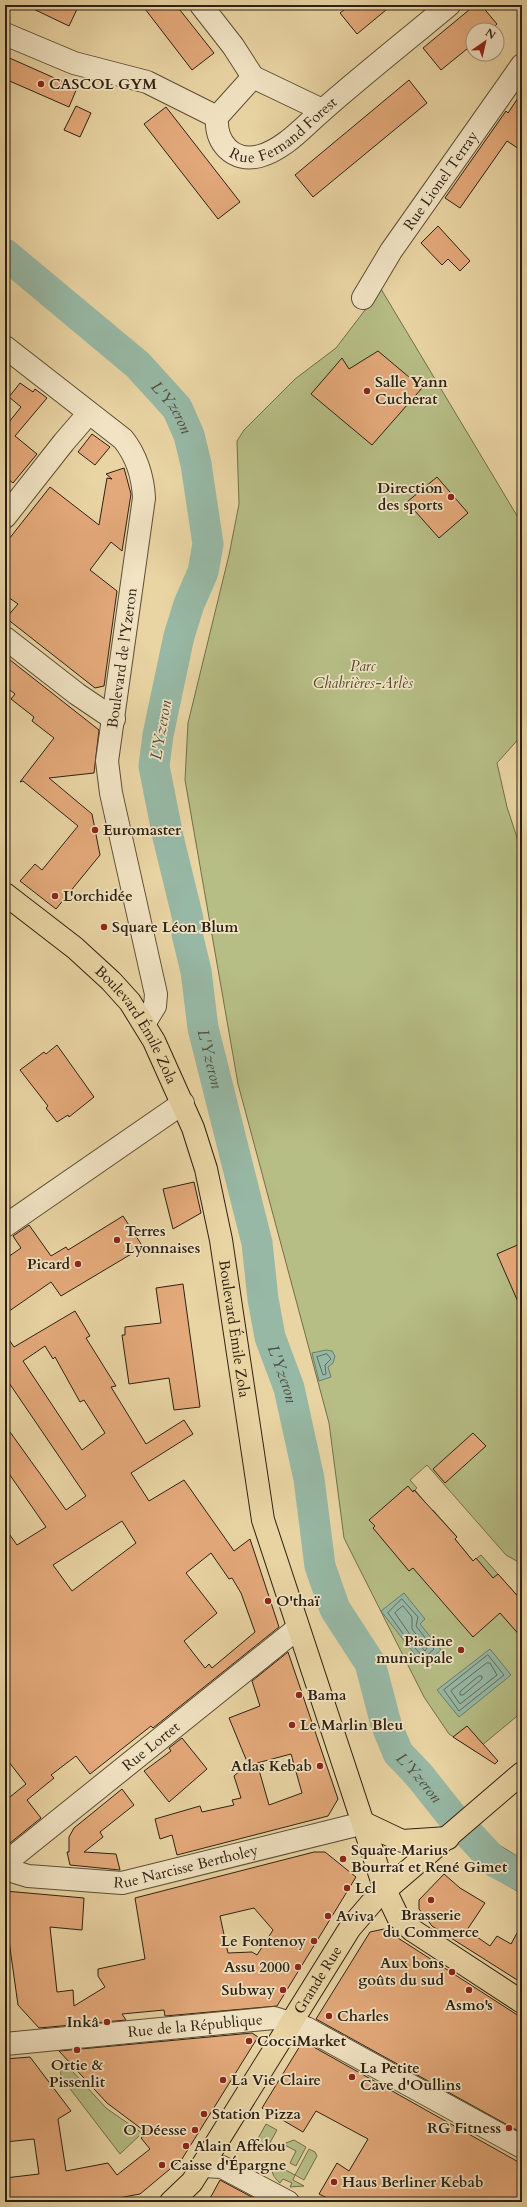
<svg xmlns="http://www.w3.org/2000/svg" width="527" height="2207" font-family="Cardo,serif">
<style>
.green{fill:#b6bd85;stroke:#726f4c}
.water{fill:#97b8a5;stroke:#6d7c6b}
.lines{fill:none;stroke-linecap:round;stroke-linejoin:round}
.shore{stroke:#626c5c;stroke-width:1}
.river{stroke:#97b8a5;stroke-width:31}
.building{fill:#e4a97a;stroke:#2d2113;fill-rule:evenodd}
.minor-casing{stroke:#5c4e37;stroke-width:24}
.major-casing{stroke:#2d2113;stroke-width:24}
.minor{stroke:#f1e3c3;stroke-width:22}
.major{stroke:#e9d4a3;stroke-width:22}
.poi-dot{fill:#8f2418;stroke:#f1e3c3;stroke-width:1.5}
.labels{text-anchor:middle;stroke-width:3.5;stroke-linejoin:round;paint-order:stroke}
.poi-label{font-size:15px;font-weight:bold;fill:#2d2113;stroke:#f1e3c3;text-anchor:start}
.street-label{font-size:15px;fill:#2d2113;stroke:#f1e3c3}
.park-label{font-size:15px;font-style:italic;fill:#4f4830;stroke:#f1e3c3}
.water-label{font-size:16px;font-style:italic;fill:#4d4e3f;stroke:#f1e3c3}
</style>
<rect width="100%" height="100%" fill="#e9d4a3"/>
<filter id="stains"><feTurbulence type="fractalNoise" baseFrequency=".005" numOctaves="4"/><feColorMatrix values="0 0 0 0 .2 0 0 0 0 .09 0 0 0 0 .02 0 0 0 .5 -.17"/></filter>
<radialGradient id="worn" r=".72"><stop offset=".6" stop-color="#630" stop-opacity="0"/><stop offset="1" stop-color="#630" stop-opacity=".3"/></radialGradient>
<g class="green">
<path d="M 381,289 L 522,524 L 522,735 L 497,763 L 507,807 L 522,853 L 522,1564 L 506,1555 L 427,1465 L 410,1480 L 417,1488 L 415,1490 L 428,1506 L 430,1512 L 433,1510 L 457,1537 L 455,1539 L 473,1561 L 481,1555 L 522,1601 L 522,1712 L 475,1751 L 449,1734 L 424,1697 L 344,1538 L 329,1423 L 238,1084 L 185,780 L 188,723 L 229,555 L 239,504 L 237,441 L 244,430 L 295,379 L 336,348 Z"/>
<path d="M 62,2060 L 106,2108 L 142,2133 L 120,2154 L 61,2077 L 60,2061 Z"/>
<path d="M 266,2124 L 277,2130 L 266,2150 L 255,2144 Z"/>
<path d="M 294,2140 L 306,2147 L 296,2166 L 290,2163 L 296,2151 L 283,2144 Z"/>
<path d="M 309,2149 L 315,2152 L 317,2156 L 304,2180 L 295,2175 L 293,2180 L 304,2186 L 290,2187 L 292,2183 L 283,2179 L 280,2183 C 273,2177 271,2172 272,2163 L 295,2175 Z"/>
</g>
<g class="water">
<path d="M 326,1350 L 332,1351 L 335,1356 L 333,1363 L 328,1367 L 331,1377 L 319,1381 L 312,1353 Z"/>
<path d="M 404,1593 L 425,1619 L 420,1624 L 441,1650 L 423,1665 L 381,1611 Z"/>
<path d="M 490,1649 L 511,1675 L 459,1717 L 437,1690 Z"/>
<path d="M 455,1809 L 486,1837 L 522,1859 L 522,1894 L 493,1877 L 484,1870 L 444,1819 Z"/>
</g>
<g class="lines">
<g class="shore">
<path d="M 327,1354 L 331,1359 L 325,1365 L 326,1374 L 323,1375 L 317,1357 Z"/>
<path d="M 402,1599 L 418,1617 L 416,1626 L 434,1649 L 424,1658 L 406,1638 L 388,1613 Z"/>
<path d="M 403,1606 L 412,1617 L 412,1629 L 427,1648 L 425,1651 L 411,1636 L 395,1613 Z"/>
<path d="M 488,1655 L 504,1675 L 459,1711 L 444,1690 Z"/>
<path d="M 487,1663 L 490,1663 L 497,1675 L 460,1704 L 451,1691 Z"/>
<path d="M 479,1676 L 482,1676 L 482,1679 L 463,1695 L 460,1695 L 460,1692 Z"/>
<path d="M 473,1831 L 497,1849 L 522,1862"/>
<path d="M 463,1839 C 483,1865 494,1874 522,1889"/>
<path d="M 522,1867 L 495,1854 L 473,1837 L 470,1838 C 475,1857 506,1874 522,1883"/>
</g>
<path class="river" id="s1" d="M 5,254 L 138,365 L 177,408 L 189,435 L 196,464 L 208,544 L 203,572 L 189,604 L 179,636 L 158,735 L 154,766 L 168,837 L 188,919 L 187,934 L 196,971 L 203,1028 L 257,1243 L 263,1299 L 270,1337 L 289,1388 L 309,1479 L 320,1566 L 335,1609 L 370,1663 L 386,1724 L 398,1753 L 419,1775 L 450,1814 L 495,1862 L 522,1876"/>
</g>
<g class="building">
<path d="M 25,5 L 79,5 L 69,26 Z"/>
<path d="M 142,5 L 176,5 L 214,53 L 192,70 Z"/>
<path d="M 350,5 L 392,5 L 357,34 L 340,13 Z"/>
<path d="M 475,5 L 481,5 L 497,24 L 491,30 L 473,30 L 473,44 L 441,70 L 423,48 Z"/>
<path d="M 5,56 L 77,88 L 69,107 L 5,79 Z"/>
<path d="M 409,80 L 427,103 L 313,197 L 295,175 Z"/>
<path d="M 522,92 L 522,151 L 507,141 L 460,208 L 445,198 L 506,111 L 508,113 Z"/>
<path d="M 76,106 L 91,113 L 80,137 L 64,130 Z"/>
<path d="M 166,107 L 240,202 L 218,219 L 144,124 Z"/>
<path d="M 438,226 L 470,261 L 460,271 L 448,259 L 442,265 L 421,243 Z"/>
<path d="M 378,351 L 422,388 L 372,445 L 311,394 L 342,358 L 349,369 Z"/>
<path d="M 20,383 L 33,392 L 35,389 L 47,398 L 15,436 L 37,454 L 13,483 L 5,477 L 5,427 L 21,407 L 9,397 Z"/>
<path d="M 92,434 L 110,447 L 95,465 L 78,452 Z"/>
<path d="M 124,468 L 131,494 L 122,551 L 111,542 L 90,570 L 117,591 L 104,686 L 95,688 L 6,618 L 18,604 L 5,595 L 5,544 L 50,487 L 99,525 L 107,478 L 112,479 L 106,474 Z"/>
<path d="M 437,477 L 468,513 L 439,538 L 407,502 Z"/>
<path d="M 5,656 L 99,730 L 94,773 L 49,778 L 92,814 L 100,855 L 56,909 L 20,881 L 35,864 L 42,870 L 78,826 L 23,781 L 20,782 L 54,738 L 32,721 L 34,717 L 11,699 L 15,694 L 5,686 Z"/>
<path d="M 57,1045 L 94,1097 L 69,1117 L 68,1115 L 57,1122 L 46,1108 L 48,1106 L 20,1070 L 44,1052 L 46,1054 Z"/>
<path d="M 194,1182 L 201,1213 L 173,1229 L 163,1189 Z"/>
<path d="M 123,1216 L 143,1247 L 61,1296 L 51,1282 L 5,1314 L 5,1259 L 21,1248 L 13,1236 L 29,1225 L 51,1256 L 66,1247 L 68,1250 Z"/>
<path d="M 522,1243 L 522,1311 L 497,1254 Z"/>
<path d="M 183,1284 L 200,1407 L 174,1410 L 169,1378 L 129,1384 L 122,1335 L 125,1335 L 125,1327 L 161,1323 L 156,1288 Z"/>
<path d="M 75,1311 L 90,1336 L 86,1338 L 116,1386 L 111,1387 L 146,1444 L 184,1420 L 193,1434 L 131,1473 L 149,1501 L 184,1480 L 234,1551 L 250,1539 L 279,1627 L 153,1728 L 151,1726 L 90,1774 L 76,1756 L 51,1775 L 54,1778 L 27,1800 L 41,1818 L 5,1847 L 5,1801 L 26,1784 L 5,1757 L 5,1528 L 17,1545 L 46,1527 L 5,1468 L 5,1425 L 66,1510 L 86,1496 L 5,1377 L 5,1334 L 14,1347 ZM 45,1346 L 53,1359 L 55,1357 L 80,1402 L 84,1400 L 105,1433 L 82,1450 L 23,1361 ZM 122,1521 L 136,1543 L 72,1591 L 53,1565 ZM 211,1553 L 229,1579 L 232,1578 L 241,1593 L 255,1632 L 212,1668 L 209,1664 L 205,1668 L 184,1641 L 217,1613 L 186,1573 Z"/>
<path d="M 473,1433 L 486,1446 L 445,1483 L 433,1469 Z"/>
<path d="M 408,1486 L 413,1492 L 414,1490 L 457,1537 L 455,1539 L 473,1561 L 476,1558 L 493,1578 L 498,1574 L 522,1601 L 522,1638 L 500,1613 L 473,1637 L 413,1568 L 409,1571 L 373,1528 L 375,1526 L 369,1520 Z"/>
<path d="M 288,1652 L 338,1799 L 328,1816 L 177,1855 L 172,1835 L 160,1839 L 155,1819 L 200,1806 L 202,1812 L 234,1805 L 232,1800 L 241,1798 L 234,1776 L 248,1764 L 229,1718 L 260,1706 L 252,1681 ZM 291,1754 L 302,1793 L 269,1805 L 257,1763 Z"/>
<path d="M 467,1726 L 498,1761 L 495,1764 L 453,1737 Z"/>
<path d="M 182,1738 L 207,1769 L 169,1802 L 144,1771 L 171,1751 L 169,1748 Z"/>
<path d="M 122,1789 L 134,1805 L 100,1832 L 103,1837 L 84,1852 L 116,1854 L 120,1870 L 70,1865 L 67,1852 L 69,1852 L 69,1837 L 74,1828 Z"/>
<path d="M 314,1852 L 325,1852 L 356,1877 L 277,2006 L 165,2016 L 164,2010 L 122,2014 L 126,2020 L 39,2028 L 18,2005 L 8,1934 L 5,1891 L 84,1898 L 82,1930 L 50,1927 L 57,1992 L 73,1990 L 74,2006 L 105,1987 L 98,1976 L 98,1969 L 145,1959 L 135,1898 ZM 254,1908 L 273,1930 L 257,1955 L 252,1952 L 228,1953 L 220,1916 Z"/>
<path d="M 444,1874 L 460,1888 L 485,1903 L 467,1930 L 490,1946 L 497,1936 L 511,1944 L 522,1924 L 522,1983 L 432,1926 L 419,1909 L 419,1900 Z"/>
<path d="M 384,1929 L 522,2018 L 522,2133 L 316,2019 L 370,1932 Z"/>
<path d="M 252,2033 L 258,2037 L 182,2159 L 140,2194 L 97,2202 L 5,2202 L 5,2178 L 39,2174 L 34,2139 L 5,2142 L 5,2059 L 30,2057 L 71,2111 L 58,2119 L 66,2171 L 108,2163 L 117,2175 L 150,2149 L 141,2138 L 147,2133 L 107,2103 L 59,2051 Z"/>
<path d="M 303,2041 L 522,2164 L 522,2202 L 335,2202 L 319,2194 L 337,2163 L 349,2171 L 368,2139 L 316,2111 L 303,2132 L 262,2108 Z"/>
<path d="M 220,2180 L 261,2202 L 208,2202 Z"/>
</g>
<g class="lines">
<defs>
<g id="minor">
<path d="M 201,5 L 233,46 L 253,77"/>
<path d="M 5,34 L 74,63 L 147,82 L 217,117"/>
<path d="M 253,77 L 322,110"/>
<path id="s2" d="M 217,117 C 215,143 233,163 260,156 C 285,149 304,126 323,110 C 364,74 407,40 449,5"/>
<path d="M 217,117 L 253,77"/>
<path id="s3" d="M 363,298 L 391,251 L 522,65"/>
<path d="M 5,347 L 123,439 C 136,455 143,477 144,498 L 107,761 L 111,793 L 156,994 L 155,1006 L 144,1024"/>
<path d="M 5,517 L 64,442 L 89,413"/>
<path d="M 5,638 L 77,694 L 114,719"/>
<path d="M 5,1226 L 183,1103"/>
<path id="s4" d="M 5,1866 L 14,1856 L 298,1628"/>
<path id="s5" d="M 5,1869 L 28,1876 L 122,1883 L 364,1823"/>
<path id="s6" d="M 5,2044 L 274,2018 L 306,2028 L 522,2147"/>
<path d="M 202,2166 L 222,2167 L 288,2202"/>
</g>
<g id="major">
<path id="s7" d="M 5,894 L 75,948 L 111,981 L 130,1002 L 154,1041 L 193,1128 L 206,1169 L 221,1240 L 263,1520 L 385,1890 L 398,1917 L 412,1930 L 522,2002"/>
<path d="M 364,1823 L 402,1841 L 448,1838"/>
<path id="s8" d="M 171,2202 L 192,2182 L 202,2166 L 350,1928 L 374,1900 L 522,1773"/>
</g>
</defs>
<use href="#minor" class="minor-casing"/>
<use href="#major" class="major-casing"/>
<use href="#minor" class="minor"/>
<use href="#major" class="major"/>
</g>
<g class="poi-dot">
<circle cx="41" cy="84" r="4"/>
<circle cx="367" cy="391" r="4"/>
<circle cx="451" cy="497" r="4"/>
<circle cx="95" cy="830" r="4"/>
<circle cx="55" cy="896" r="4"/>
<circle cx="104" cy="927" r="4"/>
<circle cx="117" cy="1240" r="4"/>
<circle cx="78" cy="1264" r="4"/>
<circle cx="268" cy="1601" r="4"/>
<circle cx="461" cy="1650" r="4"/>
<circle cx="299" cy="1695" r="4"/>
<circle cx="292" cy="1725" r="4"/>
<circle cx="320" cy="1766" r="4"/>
<circle cx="343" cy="1859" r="4"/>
<circle cx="347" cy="1888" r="4"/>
<circle cx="431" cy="1900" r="4"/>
<circle cx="328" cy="1916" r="4"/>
<circle cx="314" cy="1941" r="4"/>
<circle cx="298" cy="1967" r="4"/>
<circle cx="452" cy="1972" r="4"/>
<circle cx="283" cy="1990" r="4"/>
<circle cx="469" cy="1990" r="4"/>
<circle cx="329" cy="2016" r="4"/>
<circle cx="107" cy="2022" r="4"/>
<circle cx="249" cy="2041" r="4"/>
<circle cx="77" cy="2050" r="4"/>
<circle cx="352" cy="2077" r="4"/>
<circle cx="223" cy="2080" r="4"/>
<circle cx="204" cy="2114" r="4"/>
<circle cx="509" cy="2128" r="4"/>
<circle cx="195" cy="2130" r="4"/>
<circle cx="186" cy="2146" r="4"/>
<circle cx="162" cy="2165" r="4"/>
<circle cx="334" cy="2182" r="4"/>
</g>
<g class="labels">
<g class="poi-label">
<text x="49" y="89">CASCOL GYM</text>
<text x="375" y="387">Salle Yann<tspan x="375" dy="17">Cucherat</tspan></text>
<text x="443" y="493" text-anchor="end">Direction<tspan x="443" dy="17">des sports</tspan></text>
<text x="103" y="835">Euromaster</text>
<text x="63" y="901">L'orchidée</text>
<text x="112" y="932">Square Léon Blum</text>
<text x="125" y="1236">Terres<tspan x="125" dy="17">Lyonnaises</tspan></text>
<text x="70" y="1269" text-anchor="end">Picard</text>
<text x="276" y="1606">O'thaï</text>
<text x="453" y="1646" text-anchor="end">Piscine<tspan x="453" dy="17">municipale</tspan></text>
<text x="307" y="1700">Bama</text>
<text x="300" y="1730">Le Marlin Bleu</text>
<text x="312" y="1771" text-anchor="end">Atlas Kebab</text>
<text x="351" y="1855">Square Marius<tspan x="351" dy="17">Bourrat et René Gimet</tspan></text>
<text x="355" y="1893">Lcl</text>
<text x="431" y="1920" text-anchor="middle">Brasserie<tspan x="431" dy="17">du Commerce</tspan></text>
<text x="336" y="1921">Aviva</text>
<text x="306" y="1946" text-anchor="end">Le Fontenoy</text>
<text x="444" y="1968" text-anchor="end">Aux bons<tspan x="444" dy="17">goûts du sud</tspan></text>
<text x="290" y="1972" text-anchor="end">Assu 2000</text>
<text x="275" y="1995" text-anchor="end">Subway</text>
<text x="469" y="2010" text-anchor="middle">Asmo's</text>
<text x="337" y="2021">Charles</text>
<text x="99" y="2027" text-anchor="end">Inkâ</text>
<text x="257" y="2046">CocciMarket</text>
<text x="77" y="2070" text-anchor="middle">Ortie &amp;<tspan x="77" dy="17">Pissenlit</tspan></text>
<text x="360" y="2073">La Petite<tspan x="360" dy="17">Cave d'Oullins</tspan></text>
<text x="231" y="2085">La Vie Claire</text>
<text x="212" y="2119">Station Pizza</text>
<text x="501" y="2133" text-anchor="end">RG Fitness</text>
<text x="187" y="2135" text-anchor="end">O Déesse</text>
<text x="194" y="2151">Alain Affelou</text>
<text x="170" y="2170">Caisse d'Épargne</text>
<text x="342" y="2187">Haus Berliner Kebab</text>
</g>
<g class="street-label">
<text dy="5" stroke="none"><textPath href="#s2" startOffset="101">Rue Fernand Forest</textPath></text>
<text dy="5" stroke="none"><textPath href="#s3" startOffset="141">Rue Lionel Terray</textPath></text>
<text transform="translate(122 658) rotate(-82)" y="5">Boulevard de l'Yzeron</text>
<text dy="5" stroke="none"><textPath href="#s7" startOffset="188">Boulevard Émile Zola</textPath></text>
<text dy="5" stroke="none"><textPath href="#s7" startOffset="512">Boulevard Émile Zola</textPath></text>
<text dy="5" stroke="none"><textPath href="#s4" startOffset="189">Rue Lortet</textPath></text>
<text dy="5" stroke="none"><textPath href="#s5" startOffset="184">Rue Narcisse Bertholey</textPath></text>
<text dy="5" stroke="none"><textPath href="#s8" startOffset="267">Grande Rue</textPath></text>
<text dy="5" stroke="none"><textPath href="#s6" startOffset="191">Rue de la République</textPath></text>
</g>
<g class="park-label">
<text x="363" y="671">Parc<tspan x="363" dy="17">Chabrières-Arlès</tspan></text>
</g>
<g class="water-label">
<text dy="6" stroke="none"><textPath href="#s1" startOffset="228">L'Yzeron</textPath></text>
<text transform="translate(160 730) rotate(-80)" y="6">L'Yzeron</text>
<text dy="6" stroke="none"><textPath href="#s1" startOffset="900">L'Yzeron</textPath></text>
<text dy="6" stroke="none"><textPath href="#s1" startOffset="1224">L'Yzeron</textPath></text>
<text dy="6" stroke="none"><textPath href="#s1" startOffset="1657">L'Yzeron</textPath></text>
</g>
</g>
<rect width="527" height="2207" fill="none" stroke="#e9d4a3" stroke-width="20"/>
<rect x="6" y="6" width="515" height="2195" fill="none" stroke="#2d2113" stroke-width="2"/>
<rect x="10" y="10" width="507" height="2187" fill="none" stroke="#2d2113"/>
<g transform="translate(485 42) rotate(34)"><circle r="19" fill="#f1e3c3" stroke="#a3957d"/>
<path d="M0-3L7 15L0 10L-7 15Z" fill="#8f2418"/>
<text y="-6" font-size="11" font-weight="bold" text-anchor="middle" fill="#2d2113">N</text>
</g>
<rect width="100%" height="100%" filter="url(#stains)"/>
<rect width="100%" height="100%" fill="url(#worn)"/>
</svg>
